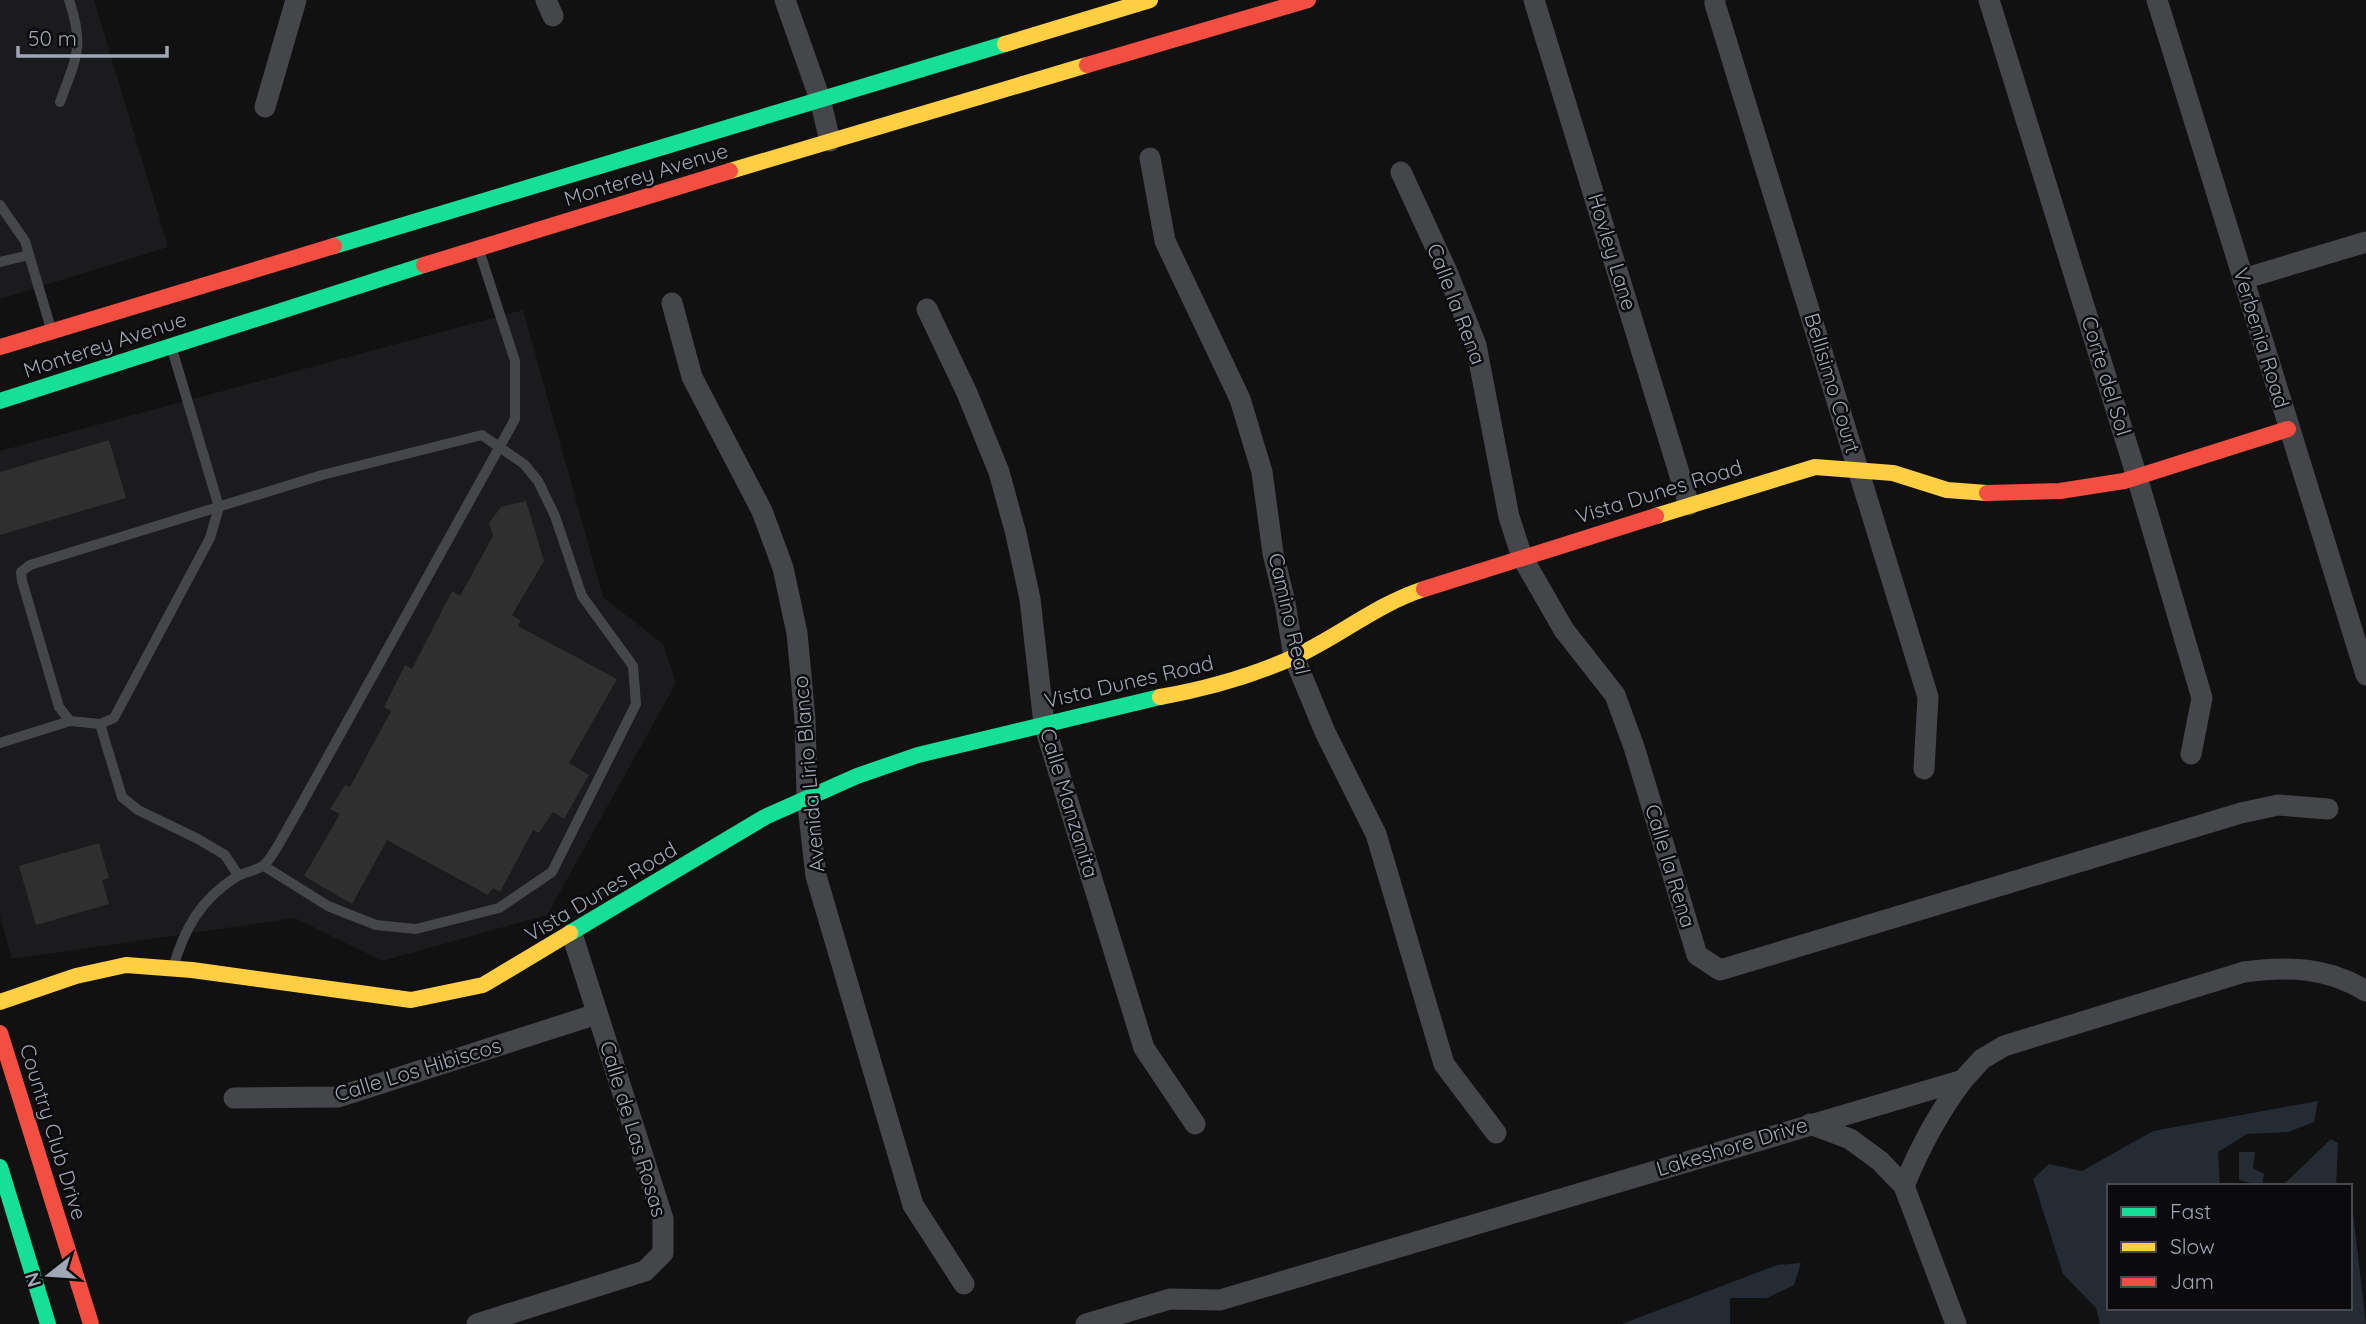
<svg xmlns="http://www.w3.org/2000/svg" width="2366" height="1324" font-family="Quicksand,sans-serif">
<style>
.built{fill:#1b1b1d}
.water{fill:#242b33}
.building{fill:#2f2f30}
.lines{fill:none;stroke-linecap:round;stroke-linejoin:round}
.lane{stroke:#45464a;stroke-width:10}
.street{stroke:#45464a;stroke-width:21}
.fast{stroke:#16e098;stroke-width:16}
.slow{stroke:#ffcf43;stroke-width:16}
.jam{stroke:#f24e42;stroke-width:16}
.labels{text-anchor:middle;stroke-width:5;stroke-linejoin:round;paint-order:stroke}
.street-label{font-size:21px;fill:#a0a6b3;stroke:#0b0b0d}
</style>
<rect width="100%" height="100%" fill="#111"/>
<g class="built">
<path d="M 0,0 L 94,0 L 168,247 L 0,299 Z"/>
<path d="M 523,310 L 603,597 L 663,644 L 676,683 L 547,915 L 382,961 L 295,918 L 12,959 L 0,916 L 0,451 Z"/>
</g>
<g class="water">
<path d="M 2318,1101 L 2314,1122 L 2288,1132 L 2247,1134 L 2218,1152 L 2220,1186 L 2109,1186 L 2109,1308 L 2350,1308 L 2350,1210 L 2353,1213 L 2366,1324 L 2100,1324 L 2096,1308 L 2063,1274 L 2033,1179 L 2049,1164 L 2082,1171 L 2153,1131 Z"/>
<path d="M 2331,1139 L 2338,1143 L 2336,1186 L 2282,1186 Z"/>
<path d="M 2239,1152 L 2255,1152 L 2253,1168 L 2264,1174 L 2262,1186 L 2239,1180 Z"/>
<path d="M 1801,1263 L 1794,1285 L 1767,1298 L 1730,1298 L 1730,1324 L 1622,1324 L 1777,1265 Z"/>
</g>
<g class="building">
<path d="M 109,440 L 126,498 L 0,535 L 0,472 Z"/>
<path d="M 526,501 L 544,561 L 512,615 L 521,621 L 518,626 L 617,679 L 569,763 L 589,775 L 564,819 L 553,812 L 539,833 L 533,830 L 500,892 L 493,888 L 488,895 L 387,840 L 352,904 L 304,876 L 340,814 L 330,809 L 345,785 L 350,787 L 391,711 L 384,707 L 405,665 L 412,669 L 452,591 L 460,596 L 493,536 L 489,523 L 501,507 Z"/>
<path d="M 99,843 L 109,878 L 102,880 L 109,904 L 36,925 L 19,866 Z"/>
</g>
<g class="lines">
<g class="lane">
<path d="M 60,102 C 76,58 85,47 69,0"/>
<path d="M 0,205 L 25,241 L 51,329"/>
<path d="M 0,262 L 29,255"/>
<path d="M 100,724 L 114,718 L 210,538 L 219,507 L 172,349"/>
<path d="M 0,743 L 70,721"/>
<path d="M 238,875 L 225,855 L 198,839 L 138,810 L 122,797 L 100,724 L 70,721 L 59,707 L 22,581 L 21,572 L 30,565 L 322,475 L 482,435 L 524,464 L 538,481 L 555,516 L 582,596 L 633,666 L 636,704 L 552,872 L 499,908 L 416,929 L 376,925 L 328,906 L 264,866"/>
<path d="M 173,968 C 184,929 201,899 236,877 C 244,872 258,871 265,864 C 277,851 286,830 296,814 L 515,419 L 515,361 L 479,250"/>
</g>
<g class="street">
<path d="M 546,0 L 553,16"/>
<path d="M 785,0 L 820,99 L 830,141"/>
<path d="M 1534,0 L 1689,505"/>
<path d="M 1715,0 L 1715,4 L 1928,697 L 1924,769"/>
<path d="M 1989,0 L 2137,477 L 2202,698 L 2191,754"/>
<path d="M 2157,0 L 2366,675"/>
<path d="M 265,107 L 296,0"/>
<path d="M 1150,158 L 1165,241 L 1240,399 L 1262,472 L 1273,553 L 1285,603 L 1294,657 L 1325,732 L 1376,834 L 1444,1064 L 1496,1133"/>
<path d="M 1401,172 L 1448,274 L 1476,345 L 1509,517 L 1522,557 L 1564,630 L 1615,695 L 1634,747 L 1697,955 L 1720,970 L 2241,813 L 2278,805 L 2328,809"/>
<path d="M 2243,279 L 2366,242"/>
<path d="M 672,303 L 692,377 L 762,511 L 783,568 L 797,633 L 805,719 L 807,797 L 816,876 L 913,1205 L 964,1284"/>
<path d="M 927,309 L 967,393 L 999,472 L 1016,534 L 1030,599 L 1044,724 L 1144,1048 L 1195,1124"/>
<path d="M 234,1098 L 338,1097 L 597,1014"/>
<path d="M 1810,1124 L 1850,1139 L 1880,1161 L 1904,1186 L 1956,1324"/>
<path d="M 1904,1186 C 1920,1147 1938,1113 1963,1080"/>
<path d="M 477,1324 L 645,1271 L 663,1253 L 663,1219 L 572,934"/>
<path d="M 1086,1324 L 1170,1299 L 1220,1300 L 1963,1080 L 1982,1059 L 2004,1046 L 2244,972 C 2287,966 2328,967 2366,991"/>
</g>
<g class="fast">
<path d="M 334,246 L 1005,44"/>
<path d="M 0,401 L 424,265"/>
<path d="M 570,933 L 765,817 L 857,776 L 918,755 L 1160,697"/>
<path d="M 0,1167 L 48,1324"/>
</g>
<g class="slow">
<path d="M 1005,44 L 1150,0"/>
<path d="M 730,171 L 1087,65"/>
<path d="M 1656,516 L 1815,467 L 1893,473 L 1947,490 L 1987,493"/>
<path d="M 1160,697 C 1205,689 1252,676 1294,657 C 1338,637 1377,604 1424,589"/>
<path d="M 0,1002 L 76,976 L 126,965 L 192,970 L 411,1000 L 483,985 L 570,933"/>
</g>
<g class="jam">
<path d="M 1087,65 L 1308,0"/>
<path d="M 424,265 L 730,171"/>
<path d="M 0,347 L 334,246"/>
<path d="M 1987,493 L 2060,491 L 2124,481 L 2288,429"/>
<path d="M 1424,589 L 1656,516"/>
<path d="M 0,1033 L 91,1324"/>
</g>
</g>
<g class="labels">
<g class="street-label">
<text transform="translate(646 175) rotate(-17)" y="7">Monterey Avenue</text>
<text transform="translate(1612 252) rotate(73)" y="7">Hovley Lane</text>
<text transform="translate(1456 304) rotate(69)" y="7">Calle la Rena</text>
<text transform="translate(2261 338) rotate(73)" y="7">Verbenia Road</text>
<text transform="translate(105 345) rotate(-18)" y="7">Monterey Avenue</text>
<text transform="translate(2106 376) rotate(73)" y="7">Corte del Sol</text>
<text transform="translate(1832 383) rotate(73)" y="7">Bellisimo Court</text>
<text transform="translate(1659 492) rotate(-17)" y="7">Vista Dunes Road</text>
<text transform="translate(1289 614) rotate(77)" y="7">Camino Real</text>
<text transform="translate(1129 682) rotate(-13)" y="7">Vista Dunes Road</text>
<text transform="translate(809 774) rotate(-95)" y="7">Avenida Lirio Blanco</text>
<text transform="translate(1069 803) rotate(73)" y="7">Calle Manzanita</text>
<text transform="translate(1670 866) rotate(73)" y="7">Calle la Rena</text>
<text transform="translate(601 892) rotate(-31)" y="7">Vista Dunes Road</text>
<text transform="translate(418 1070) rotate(-17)" y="7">Calle Los Hibiscos</text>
<text transform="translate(633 1129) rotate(73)" y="7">Calle de Las Rosas</text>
<text transform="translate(53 1132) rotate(73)" y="7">Country Club Drive</text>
<text transform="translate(1732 1147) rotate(-17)" y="7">Lakeshore Drive</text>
</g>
</g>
<rect x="2107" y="1184" width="245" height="126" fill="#0b0b0d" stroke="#47494f" stroke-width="2"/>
<rect x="2121" y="1207" width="35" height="10" fill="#16e098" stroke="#47494f" stroke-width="2"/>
<text x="2170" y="1219" font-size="21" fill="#a0a6b3">Fast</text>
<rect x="2121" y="1242" width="35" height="10" fill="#ffcf43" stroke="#47494f" stroke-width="2"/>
<text x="2170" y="1254" font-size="21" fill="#a0a6b3">Slow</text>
<rect x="2121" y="1277" width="35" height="10" fill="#f24e42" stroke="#47494f" stroke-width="2"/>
<text x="2170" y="1289" font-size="21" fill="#a0a6b3">Jam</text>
<g transform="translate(49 1275) rotate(253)" stroke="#0b0b0d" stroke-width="5" paint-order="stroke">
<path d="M0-5L12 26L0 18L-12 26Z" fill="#a0a6b3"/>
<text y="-10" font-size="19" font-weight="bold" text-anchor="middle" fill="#a0a6b3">N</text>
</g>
<path d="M18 46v10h149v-10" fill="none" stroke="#a0a6b3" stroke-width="3.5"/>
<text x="28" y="46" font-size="21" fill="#a0a6b3" stroke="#0b0b0d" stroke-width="5" paint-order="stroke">50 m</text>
</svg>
